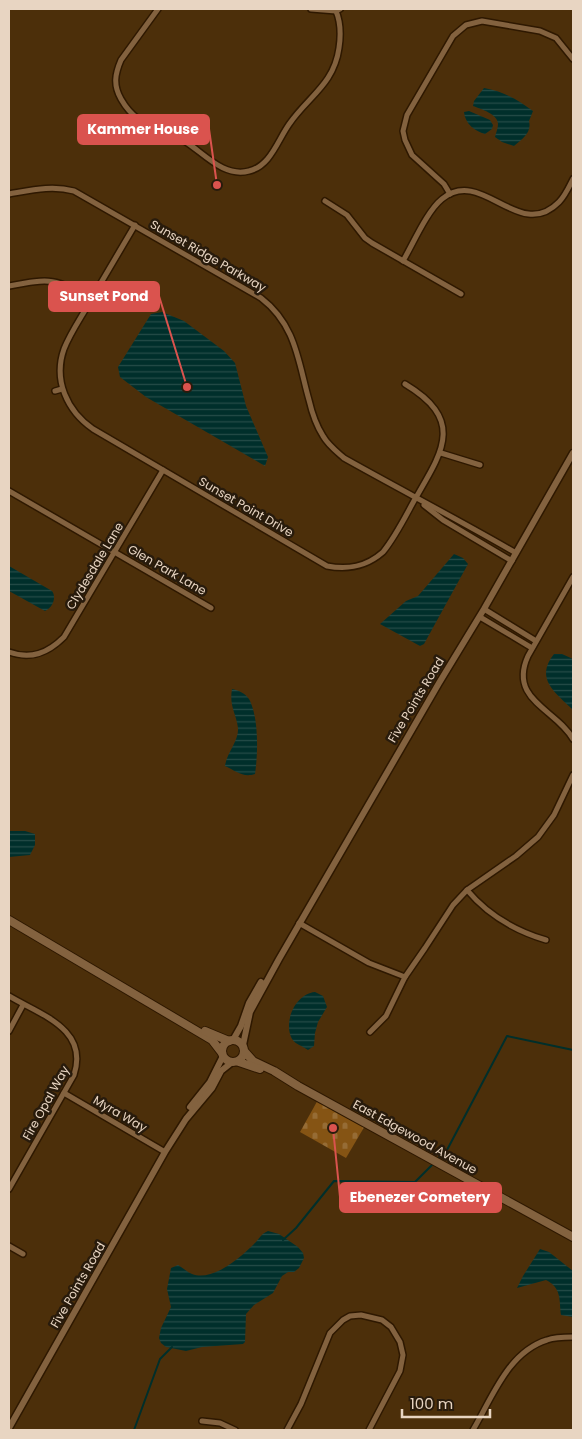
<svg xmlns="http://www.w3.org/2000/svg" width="582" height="1439" font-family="Poppins,sans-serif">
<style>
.cemetery{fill:url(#cemetery-stones)}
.water{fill:url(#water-rules)}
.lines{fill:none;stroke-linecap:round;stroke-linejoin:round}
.stream{stroke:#002f2b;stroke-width:2}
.minor-casing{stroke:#2e1800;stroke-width:8}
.tertiary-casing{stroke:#2e1800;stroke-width:9}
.secondary-casing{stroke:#2e1800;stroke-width:10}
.minor{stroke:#83623f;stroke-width:5}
.tertiary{stroke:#83623f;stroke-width:6}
.secondary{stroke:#83623f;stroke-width:8}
.labels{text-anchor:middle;stroke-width:5;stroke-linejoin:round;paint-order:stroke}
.street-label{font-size:12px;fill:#e8d5c2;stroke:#281b0c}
.leader{fill:none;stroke:#da534e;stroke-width:2}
.callout-dot{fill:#da534e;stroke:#281b0c;stroke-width:2}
.callout{fill:#da534e;stroke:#da534e;stroke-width:2}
.callout-label{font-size:14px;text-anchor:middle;font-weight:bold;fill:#fff}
</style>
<defs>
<pattern id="cemetery-stones" width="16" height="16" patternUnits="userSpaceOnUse" patternTransform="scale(1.25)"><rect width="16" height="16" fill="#855414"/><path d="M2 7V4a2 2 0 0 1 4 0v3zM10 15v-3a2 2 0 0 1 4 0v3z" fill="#966c35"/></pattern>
<pattern id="water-rules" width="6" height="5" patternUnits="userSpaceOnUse" patternTransform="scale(1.25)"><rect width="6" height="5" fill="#002f2b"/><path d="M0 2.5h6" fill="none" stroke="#254c48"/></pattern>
</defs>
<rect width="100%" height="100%" fill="#4c2f0a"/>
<path class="cemetery" d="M 319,1098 L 366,1124 L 346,1158 L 300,1132 Z"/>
<g class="water">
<path d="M 484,88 C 503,91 518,100 533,111 L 529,121 C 532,133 522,139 514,146 L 502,142 L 495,137 C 496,133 498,128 498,124 C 498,114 481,109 473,106 L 474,101 Z"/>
<path d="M 469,111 L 490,120 L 493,125 L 492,129 L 485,134 C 475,131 465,124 464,112 Z"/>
<path d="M 162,312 L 184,321 L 224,351 L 235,363 L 246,406 L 268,457 L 265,466 L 146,397 L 120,377 L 118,367 L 151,314 Z"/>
<path d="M 454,554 L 463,558 L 468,564 L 424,644 L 420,646 L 380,624 L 406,601 L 418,596 Z"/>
<path d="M 9,566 L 52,591 C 57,598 52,608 45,611 L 9,591 Z"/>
<path d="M 554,654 L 562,654 L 573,659 L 573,710 C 556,693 534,679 554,654 Z"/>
<path d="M 232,689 C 238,690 245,693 249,699 C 259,717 258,754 255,774 C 243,778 236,771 225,766 C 227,752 239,741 238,728 C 236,713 229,706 232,689 Z"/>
<path d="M 9,831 L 25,831 L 35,834 L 35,845 L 30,855 L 9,857 Z"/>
<path d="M 315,992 L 323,996 L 327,1007 L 318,1022 L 315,1033 L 314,1046 L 308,1050 C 303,1046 296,1045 292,1039 C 283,1022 295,994 315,992 Z"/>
<path d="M 268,1231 L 279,1234 L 298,1247 L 303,1253 L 304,1258 L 299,1268 L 294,1272 L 288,1272 L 282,1276 L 273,1293 L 254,1305 L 246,1314 L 245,1342 L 243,1344 L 202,1347 L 186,1351 L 166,1347 L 161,1343 L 159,1338 L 161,1328 L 171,1307 L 167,1289 L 171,1268 L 178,1265 C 183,1268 187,1272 192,1274 C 212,1282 240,1258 254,1244 C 259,1239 261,1234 268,1231 Z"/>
<path d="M 540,1249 L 549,1252 L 573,1271 L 573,1317 L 561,1315 C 559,1300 562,1288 546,1280 L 517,1288 L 523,1276 Z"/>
</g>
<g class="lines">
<g class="stream">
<path d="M 437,1160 L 447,1150 L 507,1036 L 573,1050"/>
<path d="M 283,1240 L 296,1228 L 334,1181 L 415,1182 L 434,1163"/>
<path d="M 134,1430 L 160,1359 L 172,1347"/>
</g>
<defs>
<g id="minor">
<path d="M 158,9 L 121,60 C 115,74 113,85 121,99 C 138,129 157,123 183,140 C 203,152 223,178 249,171 C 271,166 278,139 290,123 C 309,96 334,84 339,48 C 341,35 341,23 336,11"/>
<path d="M 311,9 L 336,11 L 340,9"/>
<path d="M 9,194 C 32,190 52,185 74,191 L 261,298 C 296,325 298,361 309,400 C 312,413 316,425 323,436 C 328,445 336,451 344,458 C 401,490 459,520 516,553"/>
<path d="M 450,194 L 444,184 L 412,155 L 405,140 L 403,131 L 407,115 L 453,36 L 466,25 L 482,21 L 540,31 L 556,38 L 573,59"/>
<path d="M 325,201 L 347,215 L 365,238 L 372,243 L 461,294"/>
<path d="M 135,225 C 121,249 106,274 92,298 C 83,315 71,331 64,349 C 53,380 67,411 93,429 L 327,566 C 348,570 366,567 383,552 C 396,536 405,517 415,499 C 443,451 465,420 405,384"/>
<path d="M 403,261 C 413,244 427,211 442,199 C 482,166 519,243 559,202 C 565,196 569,187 573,179"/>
<path d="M 9,286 C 51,278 55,278 92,299"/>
<path d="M 55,391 L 62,389"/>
<path d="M 441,453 L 480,465"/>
<path d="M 9,491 L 211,608"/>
<path d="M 424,505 L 443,520 L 512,561"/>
<path d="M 573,577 L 528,656 C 508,700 556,709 573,739"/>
<path d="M 484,609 L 536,641"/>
<path d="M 480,617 L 532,648"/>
<path d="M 9,652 C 31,660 48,653 64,637 L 163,470"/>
<path d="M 467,890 C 487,914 516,931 546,940"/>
<path d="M 299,923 L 369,963 L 405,977"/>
<path d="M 9,996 C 41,1015 89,1029 74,1075 L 9,1189"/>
<path d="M 9,1031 L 23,1005"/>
<path d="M 370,1032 L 386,1016 L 405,977 L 425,948 L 453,905 L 467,890 L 516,856 L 538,837 L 554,815 L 573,775"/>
<path d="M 64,1093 L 165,1152"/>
<path d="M 9,1246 L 23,1254"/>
<path d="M 202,1421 L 220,1423 L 235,1430"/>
<path d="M 287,1430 L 301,1404 L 330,1333 L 343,1320 L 350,1316 L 361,1315 L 382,1320 L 391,1327 L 400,1342 L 403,1355 L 400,1371 L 369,1430"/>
<path d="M 473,1430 C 492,1398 508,1352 547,1340 C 555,1337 564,1337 573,1337"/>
</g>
<g id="tertiary">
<path d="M 233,1040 L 241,1026 L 249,1003 L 261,982"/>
<path d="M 243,1045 L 250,1012 L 279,959 L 439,683 L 484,609 L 573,453"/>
<path d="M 190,1107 L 210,1082 L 223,1056"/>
<path d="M 9,1428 L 165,1152 L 186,1119 L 212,1088 L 221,1071 L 231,1063"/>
</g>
<g id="secondary">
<path d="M 9,920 L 212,1040 L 222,1053"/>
<path d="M 205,1031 L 229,1041"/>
<circle cx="233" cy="1051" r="11"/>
<path d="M 245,1052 L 253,1061 L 274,1071 L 298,1086 L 573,1237"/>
<path d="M 239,1062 L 260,1069"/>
</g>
</defs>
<use href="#minor" class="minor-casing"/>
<use href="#tertiary" class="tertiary-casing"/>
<use href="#secondary" class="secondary-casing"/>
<use href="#minor" class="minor"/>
<use href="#tertiary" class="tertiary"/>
<use href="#secondary" class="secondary"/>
</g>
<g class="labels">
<g class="street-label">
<text transform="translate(208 256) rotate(30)" y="4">Sunset Ridge Parkway</text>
<text transform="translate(246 507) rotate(30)" y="4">Sunset Point Drive</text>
<text transform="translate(95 566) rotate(-59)" y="4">Clydesdale Lane</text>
<text transform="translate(167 570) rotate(30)" y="4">Glen Park Lane</text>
<text transform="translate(416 700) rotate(-59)" y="4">Five Points Road</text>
<text transform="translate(46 1103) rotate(-61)" y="4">Fire Opal Way</text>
<text transform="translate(120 1114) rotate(30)" y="4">Myra Way</text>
<text transform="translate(415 1137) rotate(29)" y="4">East Edgewood Avenue</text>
<text transform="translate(78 1285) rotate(-60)" y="4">Five Points Road</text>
</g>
</g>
<path class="leader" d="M217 185L209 129M187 387L159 296M333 1128L340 1197"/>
<g class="callout-dot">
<circle cx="217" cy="185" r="5"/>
<circle cx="187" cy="387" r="5"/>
<circle cx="333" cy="1128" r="5"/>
</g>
<g class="callout">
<rect x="78" y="115" width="131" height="29" rx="5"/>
<rect x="49" y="282" width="110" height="29" rx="5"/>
<rect x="340" y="1183" width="161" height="29" rx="5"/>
</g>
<g class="callout-label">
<text x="143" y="134">Kammer House</text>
<text x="104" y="301">Sunset Pond</text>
<text x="420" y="1202">Ebenezer Cometery</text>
</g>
<rect width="582" height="1439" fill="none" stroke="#e8d5c2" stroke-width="20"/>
<path d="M402 1409v8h88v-8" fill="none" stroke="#e8d5c2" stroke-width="2.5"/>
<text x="410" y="1409" font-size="15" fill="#e8d5c2" stroke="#281b0c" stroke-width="4" paint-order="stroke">100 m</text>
</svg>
